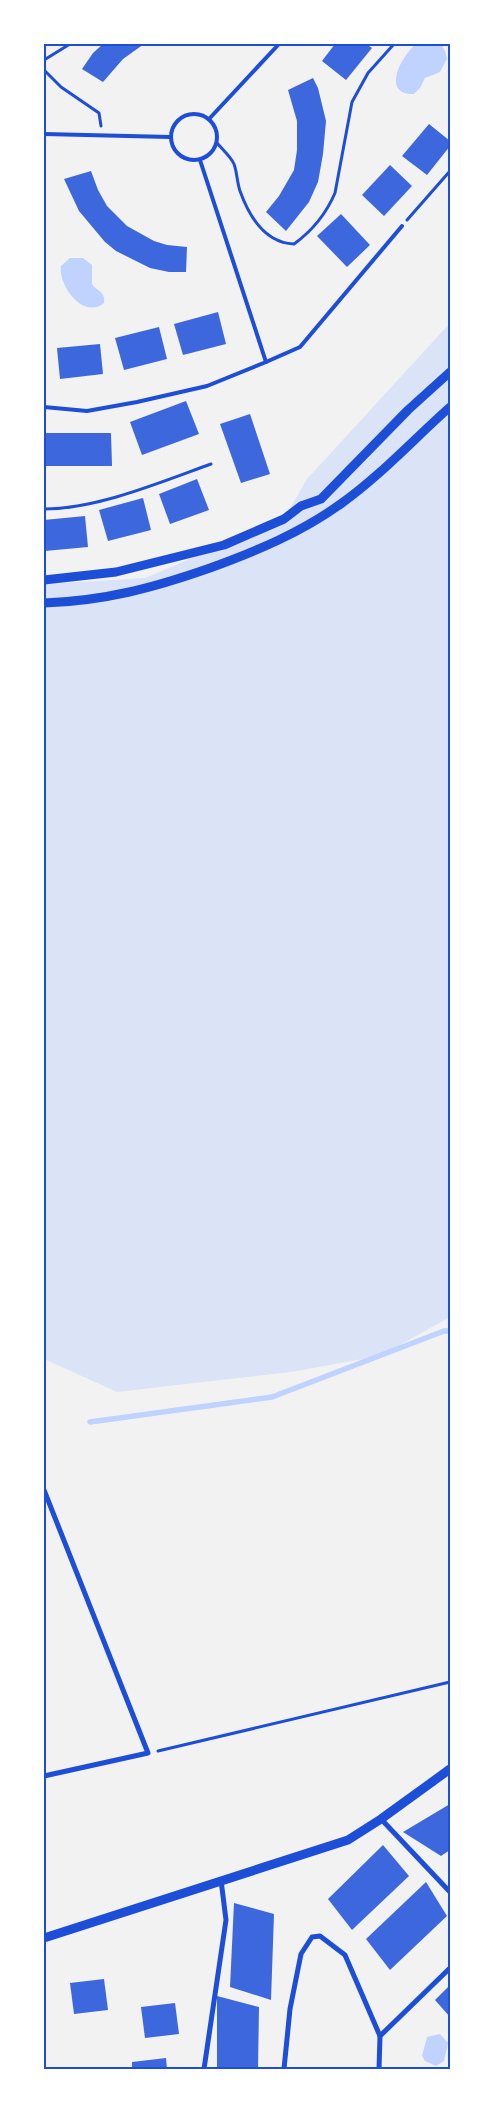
<svg xmlns="http://www.w3.org/2000/svg" width="494" height="2113" font-family="'Noto Serif',serif">
<style>
.green{fill:#dbe4f7}
.water{fill:#bfd3fe}
.lines{fill:none;stroke-linecap:round;stroke-linejoin:round}
.stream{stroke:#bfd3fe;stroke-width:5.5}
.building{fill:#3d67dc}
.path{stroke:#1d4ed8;stroke-width:3}
.service{stroke:#1d4ed8;stroke-width:4}
.minor{stroke:#1d4ed8;stroke-width:5}
.tertiary{stroke:#1d4ed8;stroke-width:9}
.neatline{fill:none;stroke:#1d4ed8;stroke-width:2}
</style>
<rect width="100%" height="100%" fill="#f2f2f2"/>
<path class="green" d="M 450,323 L 450,1317 L 380,1356 L 291,1372 L 117,1392 L 44,1359 L 44,584 L 145,578 L 284,519 L 307,479 Z"/>
<g class="water">
<path d="M 416,44 L 441,44 L 445,51 L 447,59 L 440,72 L 425,78 L 420,88 L 414,94 C 380,95 402,55 416,44 Z"/>
<path d="M 70,258 L 83,258 L 92,265 L 92,284 C 97,291 106,292 104,303 C 84,320 58,286 61,266 Z"/>
<path d="M 440,2034 L 448,2043 L 444,2061 L 436,2066 L 425,2061 L 422,2056 L 427,2037 Z"/>
</g>
<g class="lines">
<path class="stream" d="M 90,1422 L 272,1397 L 444,1331 L 450,1331"/>
</g>
<g class="building">
<path d="M 103,44 L 144,44 L 123,59 L 103,82 L 82,69 L 93,53 Z"/>
<path d="M 335,44 L 366,44 L 372,48 L 346,80 L 322,61 Z"/>
<path d="M 313,78 L 318,88 L 326,121 L 323,154 L 318,182 L 309,202 L 286,231 L 266,212 L 279,196 L 294,170 L 297,150 L 297,121 L 288,90 Z"/>
<path d="M 429,124 L 450,141 L 450,146 L 427,175 L 402,156 Z"/>
<path d="M 390,165 L 412,186 L 384,216 L 362,195 Z"/>
<path d="M 91,171 L 98,190 L 107,206 L 127,226 L 154,241 L 167,245 L 187,247 L 186,272 L 169,272 L 150,268 L 116,251 L 105,242 L 79,211 L 64,179 Z"/>
<path d="M 341,214 L 370,245 L 347,267 L 317,236 Z"/>
<path d="M 218,312 L 226,344 L 183,355 L 174,324 Z"/>
<path d="M 159,327 L 167,359 L 124,370 L 115,338 Z"/>
<path d="M 100,344 L 103,374 L 60,379 L 57,348 Z"/>
<path d="M 186,401 L 199,434 L 142,455 L 130,422 Z"/>
<path d="M 250,414 L 270,474 L 241,483 L 220,424 Z"/>
<path d="M 45,433 L 111,433 L 112,466 L 46,466 Z"/>
<path d="M 197,479 L 209,510 L 170,524 L 159,494 Z"/>
<path d="M 143,498 L 151,530 L 108,541 L 99,510 Z"/>
<path d="M 85,516 L 88,547 L 45,551 L 44,520 Z"/>
<path d="M 450,1804 L 450,1850 L 441,1856 L 403,1832 Z"/>
<path d="M 383,1845 L 409,1876 L 352,1930 L 328,1899 Z"/>
<path d="M 426,1882 L 447,1916 L 390,1970 L 366,1939 Z"/>
<path d="M 234,1903 L 274,1914 L 271,2000 L 230,1987 Z"/>
<path d="M 104,1979 L 108,2010 L 74,2014 L 70,1983 Z"/>
<path d="M 450,1985 L 450,2017 L 435,2000 Z"/>
<path d="M 217,1996 L 259,2007 L 258,2069 L 217,2069 Z"/>
<path d="M 175,2003 L 179,2034 L 145,2038 L 141,2007 Z"/>
<path d="M 166,2058 L 167,2069 L 132,2069 L 132,2062 Z"/>
</g>
<g class="lines">
<g class="path">
<path d="M 44,60 L 70,44"/>
<path d="M 44,70 L 61,87 L 99,113 L 101,126"/>
<path d="M 217,143 C 222,149 231,157 234,164 C 237,172 237,182 240,191 C 249,216 265,243 294,244 C 312,231 326,214 335,193 L 352,102 L 368,73 L 394,44"/>
<path d="M 407,220 L 450,171"/>
<path d="M 44,509 C 97,509 161,482 211,464"/>
<path d="M 158,1751 L 450,1682"/>
</g>
<g class="service">
<circle cx="194" cy="137" r="23"/>
<path d="M 209,119 L 279,44"/>
<path d="M 44,134 L 170,137"/>
<path d="M 266,362 L 300,347 L 402,226"/>
<path d="M 44,407 L 87,411 L 137,402 L 207,386 L 266,362 L 200,160"/>
</g>
<g class="minor">
<path d="M 44,1490 L 148,1753 L 44,1776"/>
<path d="M 381,1819 L 450,1892"/>
<path d="M 380,2036 L 450,1968"/>
<path d="M 204,2069 L 226,1920 L 221,1880"/>
<path d="M 284,2069 L 290,2009 L 301,1954 L 312,1937 L 320,1936 L 345,1955 L 380,2036 L 379,2069"/>
</g>
<g class="tertiary">
<path d="M 44,580 L 116,572 L 224,545 L 284,519 L 301,506 L 321,499 L 408,410 L 450,372"/>
<path d="M 44,603 C 104,601 153,588 210,568 C 257,551 302,532 342,503 C 381,475 415,438 450,407"/>
<path d="M 44,1938 L 348,1840 L 381,1819 L 450,1769"/>
</g>
</g>
<rect width="494" height="2113" fill="none" stroke="#ffffff" stroke-width="90"/>
<rect x="45" y="45" width="404" height="2023" class="neatline"/>
</svg>
